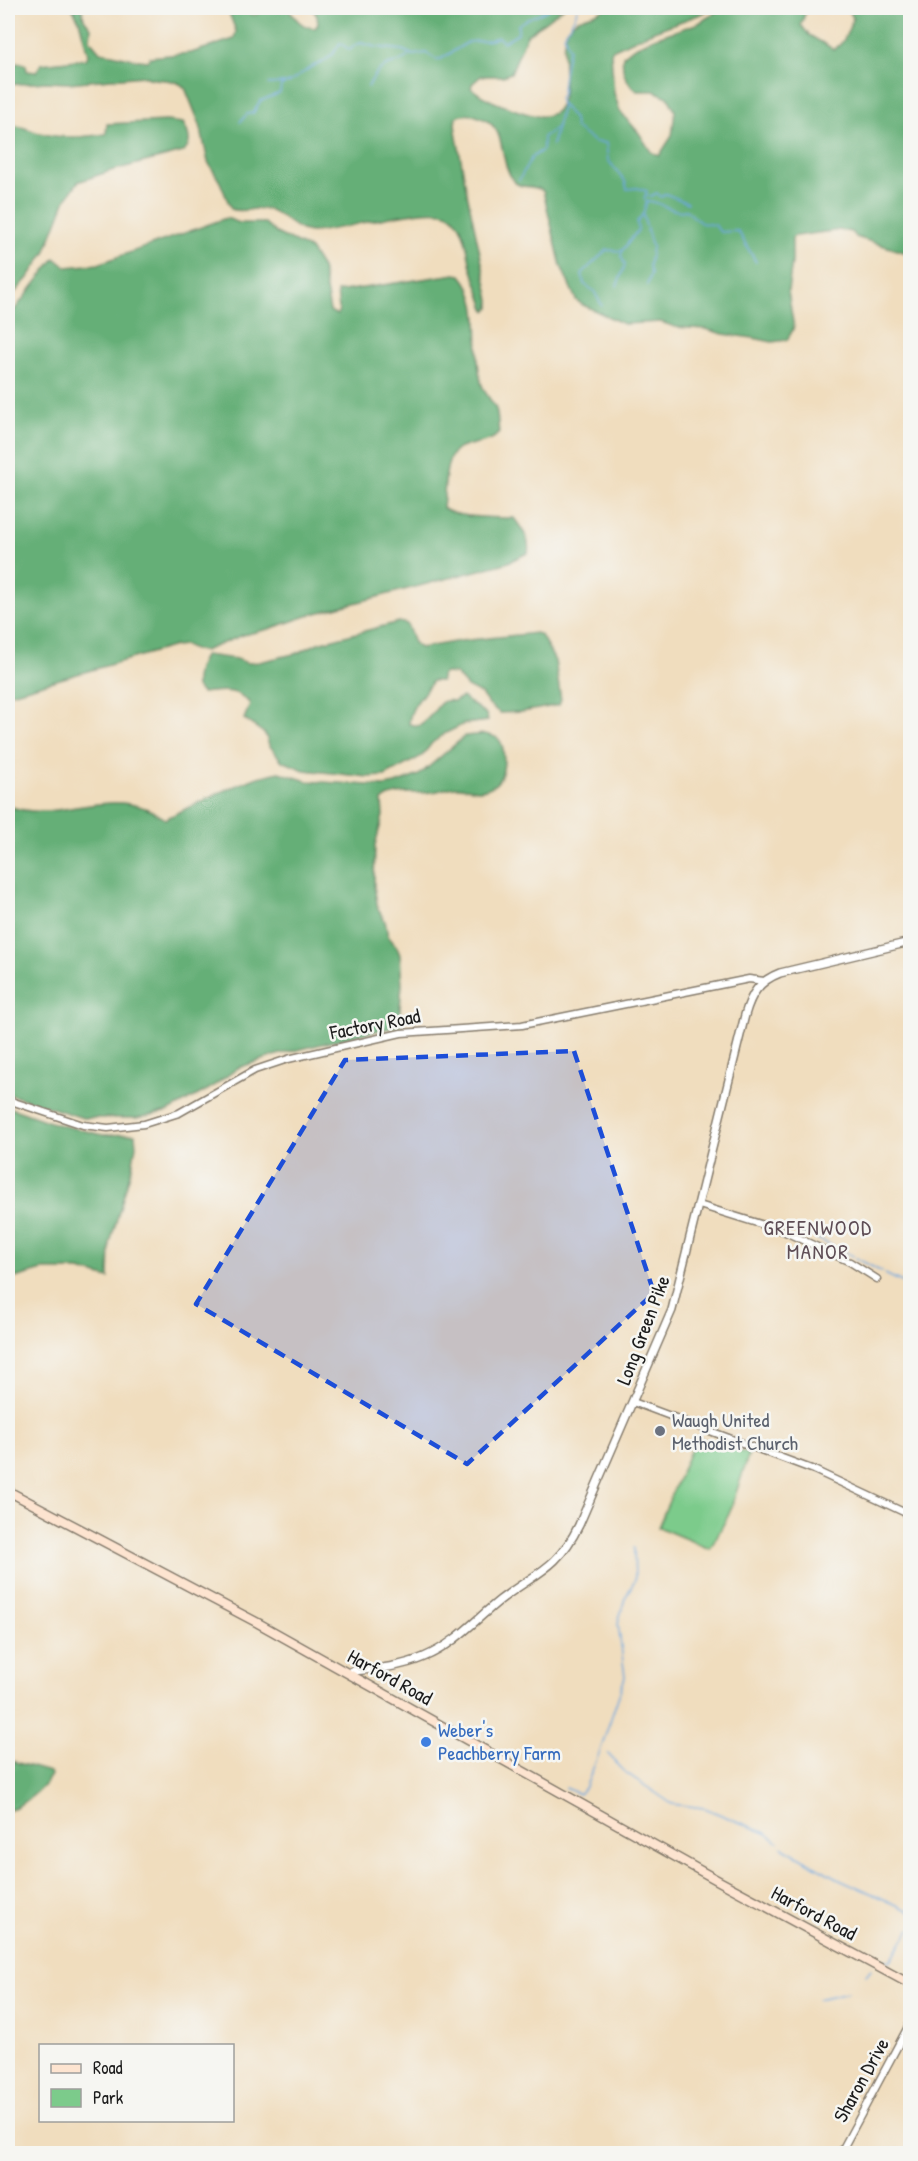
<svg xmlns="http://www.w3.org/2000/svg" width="918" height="2161" font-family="'Patrick Hand',sans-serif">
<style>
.green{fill:#7ccb8b;stroke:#4c7454;stroke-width:1.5}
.forest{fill:#65af77;stroke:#40664a;stroke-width:1.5}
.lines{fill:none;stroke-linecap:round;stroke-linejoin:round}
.stream{stroke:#6ca7dd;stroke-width:1.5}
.minor-casing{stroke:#867c6d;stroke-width:9}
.tertiary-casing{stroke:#867c6d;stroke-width:10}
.secondary-casing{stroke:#867c6d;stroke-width:11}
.minor{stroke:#fff;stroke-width:6}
.tertiary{stroke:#fff;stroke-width:7}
.secondary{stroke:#fde4d0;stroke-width:8}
.marked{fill:#1d4ed8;fill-opacity:0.2;stroke:#1d4ed8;stroke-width:4.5;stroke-dasharray:12 8;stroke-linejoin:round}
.worship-dot{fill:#6b7280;stroke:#f6f6f2;stroke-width:2}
.shop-dot{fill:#3f7fe0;stroke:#f6f6f2;stroke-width:2}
.labels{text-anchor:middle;stroke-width:5;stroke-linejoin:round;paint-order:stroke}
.street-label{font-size:20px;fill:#1c1c1c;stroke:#f6f6f2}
.worship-label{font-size:20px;fill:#5b616d;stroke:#f6f6f2;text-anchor:start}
.shop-label{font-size:20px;fill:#366cbe;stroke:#f6f6f2;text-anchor:start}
.neighbourhood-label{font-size:21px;letter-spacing:1.5px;fill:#5e4d55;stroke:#f6f6f2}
</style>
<rect width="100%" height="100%" fill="#f6f6f2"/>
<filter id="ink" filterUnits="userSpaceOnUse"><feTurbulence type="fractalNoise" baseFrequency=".0167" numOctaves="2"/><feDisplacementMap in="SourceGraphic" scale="12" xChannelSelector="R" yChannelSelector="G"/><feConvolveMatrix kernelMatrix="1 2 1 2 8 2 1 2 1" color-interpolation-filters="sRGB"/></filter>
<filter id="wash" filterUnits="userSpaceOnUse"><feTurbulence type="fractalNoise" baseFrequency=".008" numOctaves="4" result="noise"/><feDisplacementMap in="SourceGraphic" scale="24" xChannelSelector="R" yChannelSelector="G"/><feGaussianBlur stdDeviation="1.35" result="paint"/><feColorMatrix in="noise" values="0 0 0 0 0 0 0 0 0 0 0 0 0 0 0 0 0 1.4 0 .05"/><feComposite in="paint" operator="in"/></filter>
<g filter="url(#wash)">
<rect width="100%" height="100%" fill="#f0ddbe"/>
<path class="green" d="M 696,1437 L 749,1454 L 729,1514 L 710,1549 L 658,1527 Z"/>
<g class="forest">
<path d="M 72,8 L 82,8 L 84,19 L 91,28 L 90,40 L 100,52 C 117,54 132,60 148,61 L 150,57 L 191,53 L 234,39 L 236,31 L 227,8 L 241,8 C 247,13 250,16 258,14 L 263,8 L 288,8 C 295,18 302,28 315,28 L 318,24 L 317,16 L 312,8 L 345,8 L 349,9 L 364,8 L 396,12 L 436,14 L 432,8 L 563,8 L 527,35 L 511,73 L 503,76 L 481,76 L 472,84 L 471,88 C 488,102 505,106 525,113 C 585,133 554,55 567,30 C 575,14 593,18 605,8 L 711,8 L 704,13 L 654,31 L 612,50 L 611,53 L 614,93 L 620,111 L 639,133 L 651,152 L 659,156 L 672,136 L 675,111 L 668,97 L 654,91 L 637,91 C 625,80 621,72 623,56 L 633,48 L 654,38 L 699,23 L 722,8 L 807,8 L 801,25 L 809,35 L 833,49 C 845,45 848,29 853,18 L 848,8 L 910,8 L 910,254 L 856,237 L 851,232 L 840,230 L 795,236 L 792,238 L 792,262 L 788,291 L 794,328 L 787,340 L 772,342 L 753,338 L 723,334 L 705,329 L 675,327 L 661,322 L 624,324 L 583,305 L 576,300 L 561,266 L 543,191 C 534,184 519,190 513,180 C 497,158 509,127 479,117 C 472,114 463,114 456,117 L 455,125 L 466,188 L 490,300 L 490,308 L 486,311 C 481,297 476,282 471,267 C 467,251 466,228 452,216 C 436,200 338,232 312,232 C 295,232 283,214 267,209 C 256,206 243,214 231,209 L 220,182 L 208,162 L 200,125 L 185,88 C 173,76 157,83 144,76 L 68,83 L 46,82 L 8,85 L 8,64 L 22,63 L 26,65 L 27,71 L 36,72 L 41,64 L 86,59 L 88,55 L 79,20 Z"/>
<path d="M 166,121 L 183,123 C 189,133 193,145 183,152 L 110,171 L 78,182 L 66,199 L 45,253 L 28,278 L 8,300 L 8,125 C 21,124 31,132 44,134 C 65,139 85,137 106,134 L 107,124 Z"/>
<path d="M 226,218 L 240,223 L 265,223 L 276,233 L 310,249 L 322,268 L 330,311 L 337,315 L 339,310 L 337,292 L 455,274 L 461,275 C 488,306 471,349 482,385 C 485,394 492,401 496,409 C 498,416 498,425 499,433 C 493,440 487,441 478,443 C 470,445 462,446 455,451 C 444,461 445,493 443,508 C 457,519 497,517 514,518 C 522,529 531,540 528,553 L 506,563 L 313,614 L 269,629 L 243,635 L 204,651 L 195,650 L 185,645 L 175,646 L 8,694 L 8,318 L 55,258 L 66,267 L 98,264 Z"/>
<path d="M 399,622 L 407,624 L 414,643 L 420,648 L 460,641 L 536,633 L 541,635 L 555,661 L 561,700 L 559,705 L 522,712 L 500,713 L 489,705 L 481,694 L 467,687 L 456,674 L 445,673 L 441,676 L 441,681 L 432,681 C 423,697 410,705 409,724 L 418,726 C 422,723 427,720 430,716 C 439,707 439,698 454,701 L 462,697 L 486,714 L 488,721 L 464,724 L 446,733 L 432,743 L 422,756 L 385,776 L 368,777 L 304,770 L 282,761 L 269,745 L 265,734 L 244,719 L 250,704 C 237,687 221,691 202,693 L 196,687 C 195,675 198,665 205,655 L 237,659 L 247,663 L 259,662 L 298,653 L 318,643 Z"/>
<path d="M 485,734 C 497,737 501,737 503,750 C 506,770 502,789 478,790 C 472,790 466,787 459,787 C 450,786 441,791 432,792 C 417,794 393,790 382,801 L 383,816 L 375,845 L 374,886 L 378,909 L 385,921 L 388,936 L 397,947 L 400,955 L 402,984 L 400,1008 L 402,1026 L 371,1032 L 277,1055 L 238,1068 L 209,1089 L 169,1111 L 137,1118 L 83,1118 L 8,1094 L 8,806 C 54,823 98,791 145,808 C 152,810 158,815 165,819 L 225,790 L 258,777 L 279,772 L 307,781 L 384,786 L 395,784 L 419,775 L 465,736 Z"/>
<path d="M 8,1107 L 56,1124 L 103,1135 L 135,1134 L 136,1146 L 132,1167 L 110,1243 L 109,1278 L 79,1270 L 43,1270 L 8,1280 Z"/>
<path d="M 8,1760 L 50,1772 L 51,1775 C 43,1790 24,1804 8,1811 Z"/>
</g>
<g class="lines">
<g class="stream">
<path d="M 268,84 L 284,83"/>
<path d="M 368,87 C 383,57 389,71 410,55"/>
<path d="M 561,103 L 574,119 L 575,128 L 595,142 L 606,143 L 608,160 L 625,181 L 627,189 L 637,188 L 647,191 L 644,199 L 647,201 L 643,214 L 637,222 L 638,230 L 622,251"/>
<path d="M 240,122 L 247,114 L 253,113 L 260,101 L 280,93 L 281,85 L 290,82 L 311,67 L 323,62 L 333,54 L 340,43 L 350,50 L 355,45 L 361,43 L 376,47 L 402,50 L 413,55 L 426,53 L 435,59 L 441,59 L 468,42 L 490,40 L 498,37 L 503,42 L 518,33 L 518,25 C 530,15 540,15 551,8"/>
<path d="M 552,146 L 562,107 L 559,98 L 562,94 C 562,78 566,63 569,48 L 564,35 L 576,14 L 577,8"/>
<path d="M 519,180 L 532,157 L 543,150 L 543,137 L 557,127"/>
<path d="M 646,195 L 651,196 L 657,193 L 661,197 L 666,194 L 688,203"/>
<path d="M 647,201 C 661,201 672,214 686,210 L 701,223 L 715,225 L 720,232 L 738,231 L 756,262"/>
<path d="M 643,215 L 652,247 L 649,266 L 651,274 L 647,285"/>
<path d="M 617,286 L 625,265 L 621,256 L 622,252"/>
<path d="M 602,306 L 594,291 L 584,284 L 582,274 C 590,265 598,259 606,250 L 622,251"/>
<path d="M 780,1226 L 807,1235"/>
<path d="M 816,1238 L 853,1256"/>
<path d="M 856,1258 L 882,1272"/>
<path d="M 885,1274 L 910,1286"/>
<path d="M 608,1754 L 625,1772 L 672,1804 L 704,1808 L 766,1833 L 779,1843"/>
<path d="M 566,1788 L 579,1794 L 586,1786 L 600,1751 L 625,1677 L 618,1623 L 625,1598 L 635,1580 L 634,1548"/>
<path d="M 782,1847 L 833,1876 L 910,1911"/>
<path d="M 877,1959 L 890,1961 L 910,1929"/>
<path d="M 866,1975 L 871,1969"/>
<path d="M 818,1999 L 848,1992"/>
</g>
</g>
</g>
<g filter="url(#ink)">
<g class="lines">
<defs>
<g id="minor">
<path d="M 8,1100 L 83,1125 L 108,1128 L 144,1124 L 179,1113 L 255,1070 L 288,1059 L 401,1033 L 522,1025 L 749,979 L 764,981"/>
<path d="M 699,1205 L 783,1231 L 850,1262 L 877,1279"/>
<path d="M 633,1402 L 814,1470 L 910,1515"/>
<path d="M 840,2154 L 910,2023"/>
</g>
<path id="tertiary" d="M 350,1674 L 352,1671 C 376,1669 401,1667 424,1657 C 455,1644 475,1620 500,1600 C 535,1573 558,1569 579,1525 L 672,1310 L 745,1015 C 751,994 759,981 780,973 L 910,942"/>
<path id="secondary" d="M 8,1491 L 258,1623 L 717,1880 L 910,1984"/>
</defs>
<use href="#minor" class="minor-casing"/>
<use href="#tertiary" class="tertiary-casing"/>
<use href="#secondary" class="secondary-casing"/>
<use href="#minor" class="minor"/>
<use href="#tertiary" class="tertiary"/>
<use href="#secondary" class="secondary"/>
</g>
</g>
<path class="marked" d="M 574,1051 L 654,1293 L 467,1464 L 196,1304 L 345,1060 Z"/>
<circle class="worship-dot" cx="660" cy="1431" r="6"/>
<circle class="shop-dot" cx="426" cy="1742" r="6"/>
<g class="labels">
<g class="street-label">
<text transform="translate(375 1024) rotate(-11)" y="7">Factory Road</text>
<text transform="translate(643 1330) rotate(-69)" y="7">Long Green Pike</text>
<text transform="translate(390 1677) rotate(29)" y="7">Harford Road</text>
<text transform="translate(814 1913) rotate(28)" y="7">Harford Road</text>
<text transform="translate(861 2080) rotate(-61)" y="7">Sharon Drive</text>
</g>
<g class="worship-label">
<text x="672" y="1427">Waugh United<tspan x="672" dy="23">Methodist Church</tspan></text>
</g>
<g class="shop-label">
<text x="438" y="1737">Weber's<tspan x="438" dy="23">Peachberry Farm</tspan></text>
</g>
<g class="neighbourhood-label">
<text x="818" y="1235">GREENWOOD<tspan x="818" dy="24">MANOR</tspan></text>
</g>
</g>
<rect width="918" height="2161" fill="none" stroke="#f6f6f2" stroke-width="30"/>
<rect x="39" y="2044" width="195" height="78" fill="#f6f6f2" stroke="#9f9f9c" stroke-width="1.5"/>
<rect x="51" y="2064" width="30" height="9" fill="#fde4d0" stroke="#9f9f9c" stroke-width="1.5"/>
<text x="93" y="2074" font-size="18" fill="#1c1c1c">Road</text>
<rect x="51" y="2089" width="30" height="18" fill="#7ccb8b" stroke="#9f9f9c" stroke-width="1.5"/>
<text x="93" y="2104" font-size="18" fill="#1c1c1c">Park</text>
</svg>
